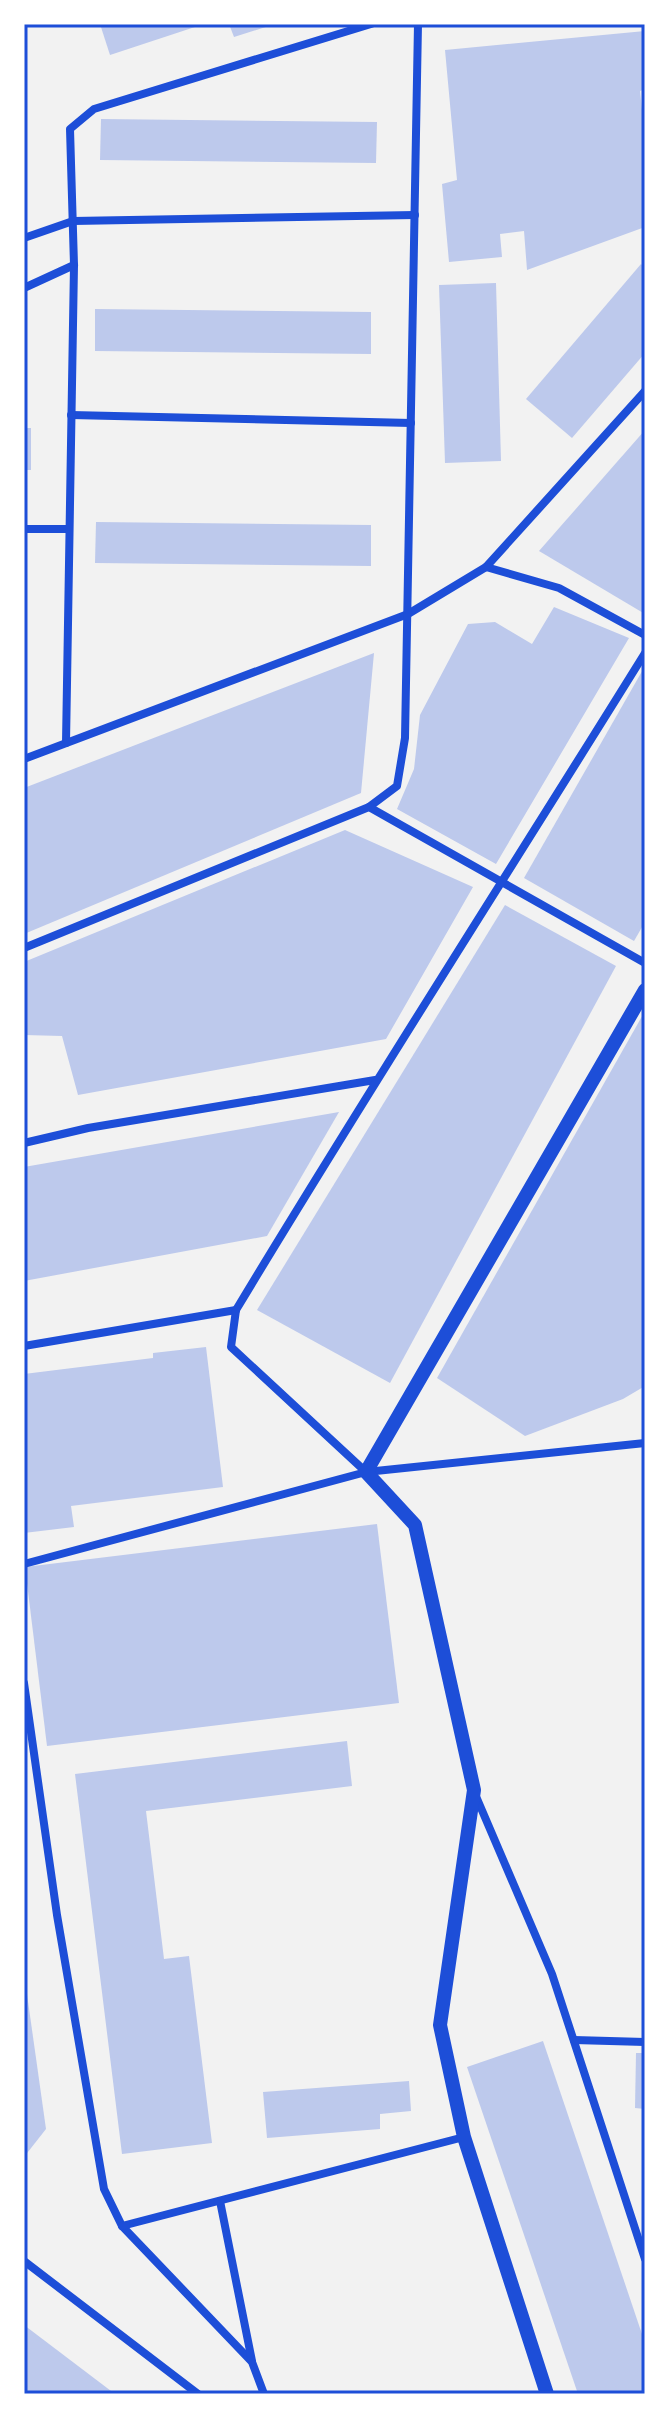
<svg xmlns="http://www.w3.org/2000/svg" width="669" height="2418" font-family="'Public Sans',sans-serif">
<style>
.building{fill:#bdc9ec}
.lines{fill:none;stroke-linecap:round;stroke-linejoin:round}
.minor{stroke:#1d4ed8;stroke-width:8}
.tertiary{stroke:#1d4ed8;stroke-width:14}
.neatline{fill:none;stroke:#1d4ed8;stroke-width:3}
</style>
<rect width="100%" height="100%" fill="#f2f2f2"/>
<g class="building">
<path d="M 100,24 L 201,24 L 201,25 L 110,55 Z"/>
<path d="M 229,24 L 272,24 L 272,25 L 234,37 Z"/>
<path d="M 645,31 L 645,89 L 640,91 L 645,139 L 645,227 L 527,270 L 524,231 L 500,234 L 502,257 L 449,262 L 442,184 L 457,180 L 445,50 Z"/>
<path d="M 101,119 L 377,122 L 376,163 L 100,160 Z"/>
<path d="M 641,264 L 645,268 L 645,353 L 572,438 L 526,399 Z"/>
<path d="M 496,283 L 501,461 L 445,463 L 439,285 Z"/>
<path d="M 95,309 L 371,312 L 371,354 L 95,351 Z"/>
<rect x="24" y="428" width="7" height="42"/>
<path d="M 645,430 L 645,614 L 539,551 Z"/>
<path d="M 96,522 L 371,525 L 371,566 L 95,563 Z"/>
<path d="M 554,607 L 629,638 L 496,864 L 397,809 L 414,769 L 420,715 L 468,624 L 495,622 L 532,644 Z"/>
<path d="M 374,653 L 361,793 L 24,934 L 24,788 Z"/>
<path d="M 645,666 L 645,922 L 634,941 L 524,878 Z"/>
<path d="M 345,830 L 473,887 L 386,1039 L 78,1095 L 62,1036 L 24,1035 L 24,962 Z"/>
<path d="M 505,905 L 616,966 L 390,1383 L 257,1310 Z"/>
<path d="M 645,1011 L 645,1386 L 623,1399 L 525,1436 L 437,1378 Z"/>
<path d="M 339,1112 L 267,1236 L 24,1281 L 24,1167 Z"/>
<path d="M 206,1347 L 223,1487 L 71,1506 L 74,1527 L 24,1533 L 24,1374 L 153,1358 L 153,1353 Z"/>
<path d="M 377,1524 L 399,1703 L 47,1746 L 25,1567 Z"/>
<path d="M 347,1741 L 352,1786 L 146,1811 L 164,1959 L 189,1956 L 212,2143 L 122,2154 L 75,1774 Z"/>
<path d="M 24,1973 L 46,2129 L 24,2157 Z"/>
<path d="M 543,2041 L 645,2343 L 645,2394 L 578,2394 L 467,2067 Z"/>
<path d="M 636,2053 L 645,2053 L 645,2109 L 635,2108 Z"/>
<path d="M 409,2081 L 411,2111 L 380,2114 L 380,2129 L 267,2138 L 263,2092 Z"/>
<path d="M 24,2325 L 115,2394 L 24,2394 Z"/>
</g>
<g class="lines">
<g class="minor">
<path d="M 24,238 L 73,221 L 415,215"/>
<path d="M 24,288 L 74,265"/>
<path d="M 71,415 L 411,423"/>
<path d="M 24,529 L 69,529"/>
<path d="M 486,567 L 645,391"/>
<path d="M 66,743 L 74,265 L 70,129 L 94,109 L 371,24"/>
<path d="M 24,759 L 408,614 L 486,567 L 559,588 L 645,635"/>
<path d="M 369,807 L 397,786 L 405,738 L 418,24"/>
<path d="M 24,948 L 369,807 L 645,963"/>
<path d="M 24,1143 L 88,1128 L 375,1080"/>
<path d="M 24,1346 L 236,1310"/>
<path d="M 366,1472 L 231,1347 L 236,1310 C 369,1089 509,872 645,653"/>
<path d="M 24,1564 L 366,1472 L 645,1443"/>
<path d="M 24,1683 L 57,1915 L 104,2189 L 122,2226 L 252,2362 L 264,2394"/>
<path d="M 475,1794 L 552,1974 L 645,2259"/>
<path d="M 574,2040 L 645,2042"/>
<path d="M 220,2201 L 252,2361"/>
<path d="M 122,2226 L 464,2137"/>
<path d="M 24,2261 L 198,2394"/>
</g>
<path class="tertiary" d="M 547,2394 L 464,2137 L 440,2025 L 474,1790 L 415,1525 L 366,1472 L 645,990"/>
</g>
<rect width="669" height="2418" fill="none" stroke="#ffffff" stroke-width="52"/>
<rect x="26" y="26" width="617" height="2366" class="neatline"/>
</svg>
